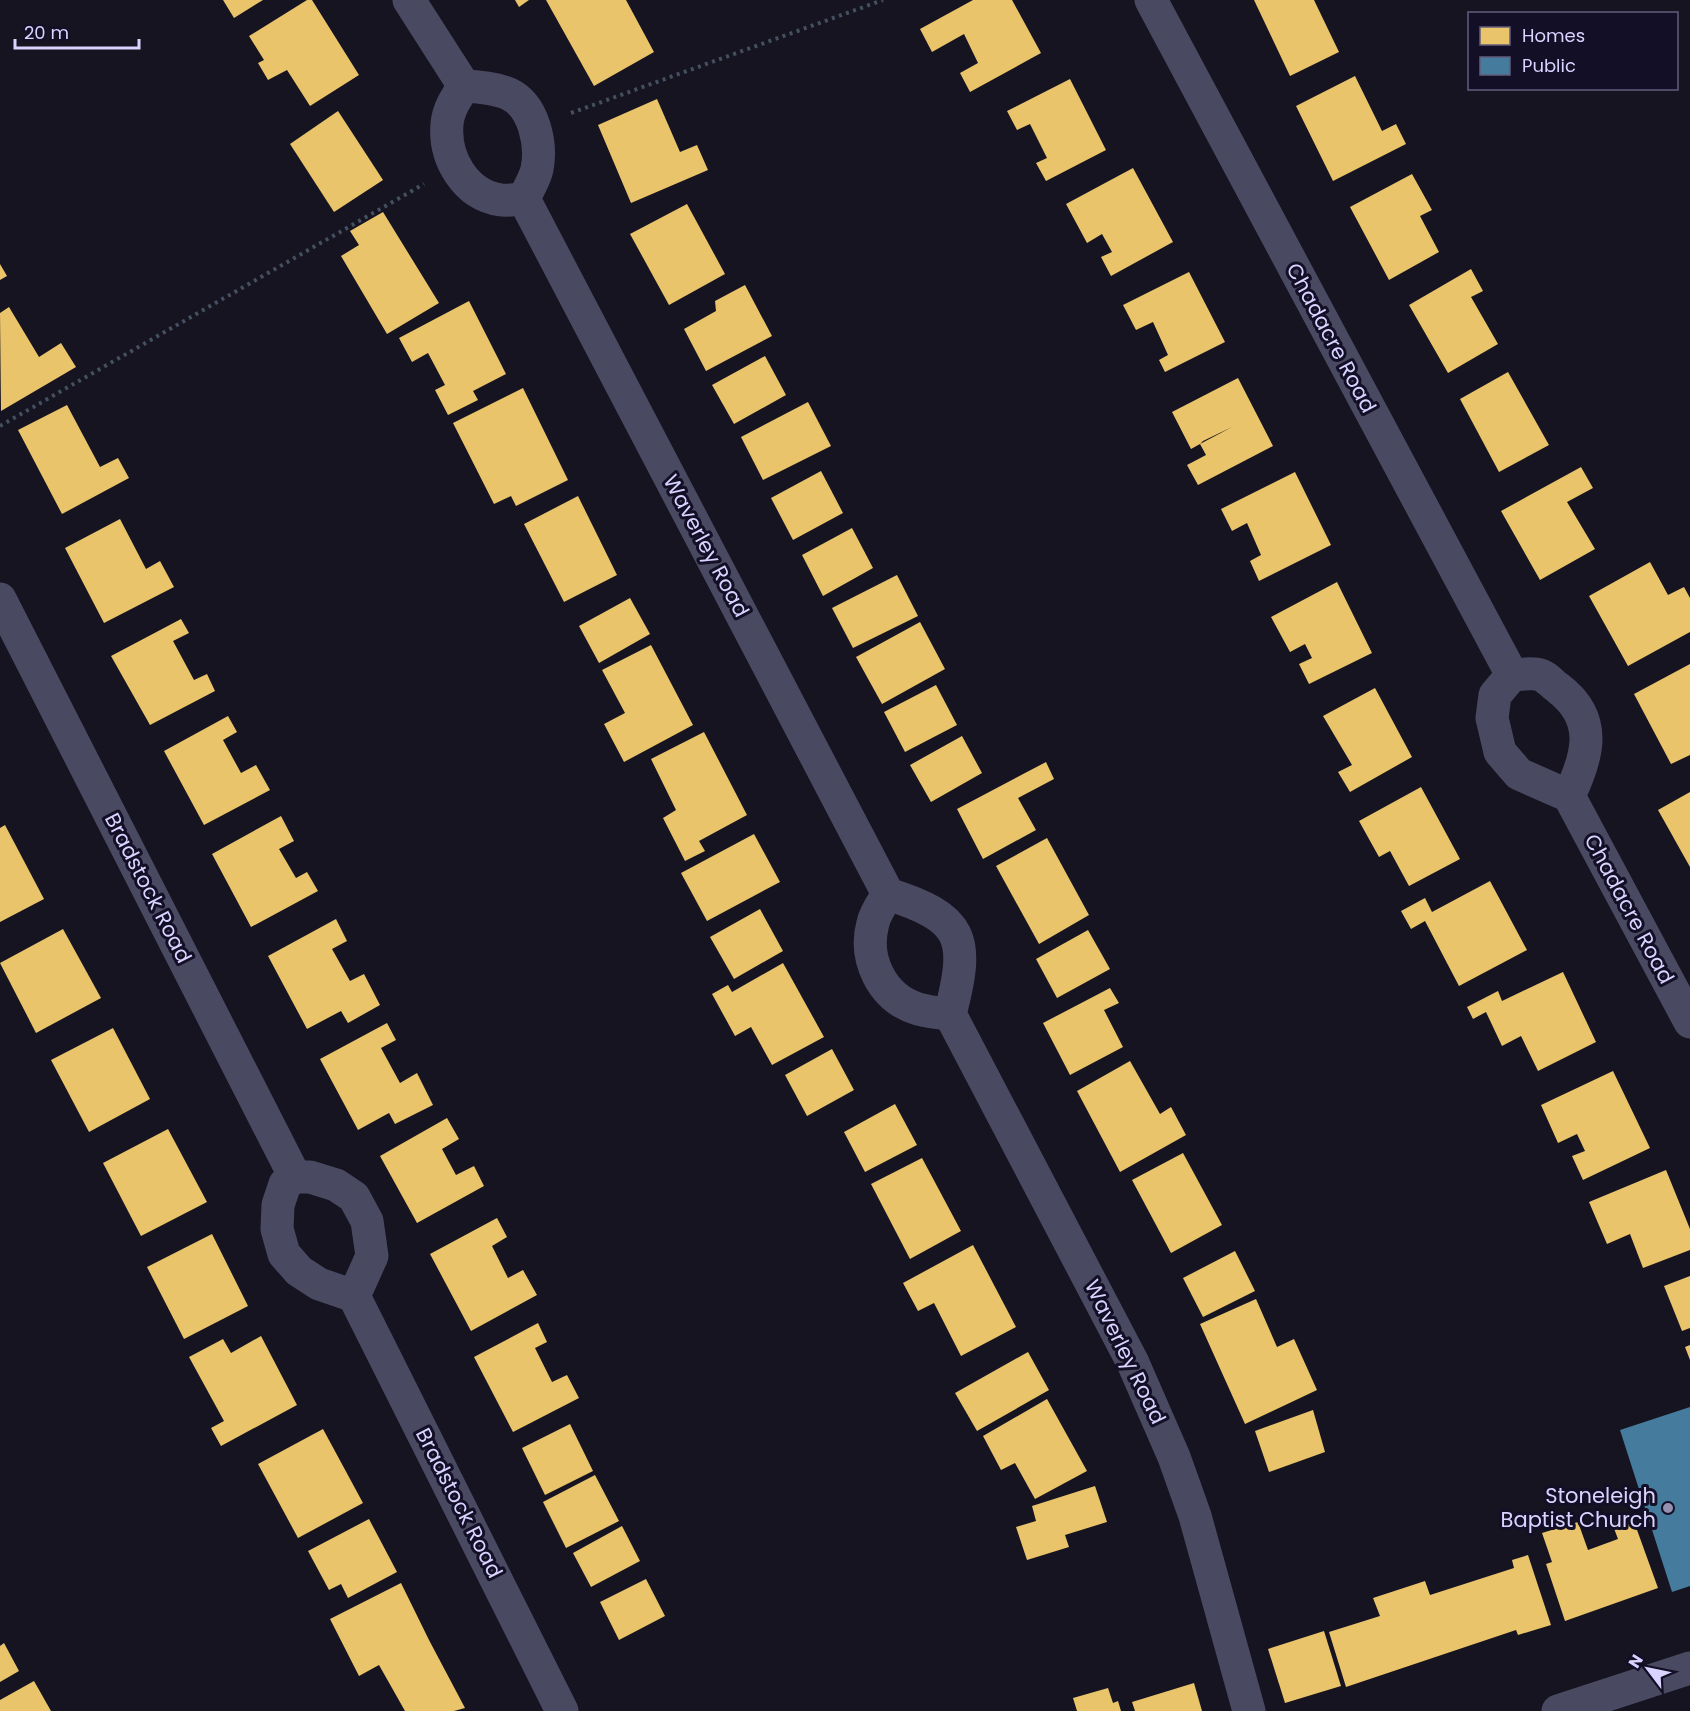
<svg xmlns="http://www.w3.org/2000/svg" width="1690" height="1711" font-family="Poppins,sans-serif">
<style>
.homes{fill:#e9c46a;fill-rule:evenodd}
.public{fill:#457b9d}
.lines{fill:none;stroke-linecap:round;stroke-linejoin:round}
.path{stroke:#44505f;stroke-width:4;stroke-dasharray:3 4.5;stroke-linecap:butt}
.minor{stroke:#4a4962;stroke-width:33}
.poi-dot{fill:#9591b1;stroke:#130f26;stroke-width:2}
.labels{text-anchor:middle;stroke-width:6;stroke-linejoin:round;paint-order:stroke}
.street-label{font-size:21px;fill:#d9d4ff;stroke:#130f26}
.poi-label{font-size:21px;fill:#d9d4ff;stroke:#130f26;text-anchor:end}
</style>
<rect width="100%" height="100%" fill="#161421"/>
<g class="homes">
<path d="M 223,0 L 263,0 L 234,18 Z"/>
<path d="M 307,0 L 312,0 L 359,75 L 310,106 L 287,70 L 268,80 L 258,63 L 264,60 L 249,36 Z"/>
<path d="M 515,0 L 529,0 L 519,7 Z"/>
<path d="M 546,0 L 626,0 L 654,52 L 594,86 Z"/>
<path d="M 973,0 L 1012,0 L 1041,53 L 970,92 L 960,73 L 978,63 L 964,34 L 932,52 L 920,29 Z"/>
<path d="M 1254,0 L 1314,0 L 1339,52 L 1290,76 Z"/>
<path d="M 1355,76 L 1382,131 L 1396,124 L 1406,144 L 1333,181 L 1296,106 Z"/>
<path d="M 1070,79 L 1106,150 L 1046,181 L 1036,163 L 1047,158 L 1030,124 L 1017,130 L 1007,111 Z"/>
<path d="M 657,99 L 680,152 L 697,145 L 708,170 L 631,203 L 598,125 Z"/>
<path d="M 338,111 L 383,180 L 334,212 L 290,144 Z"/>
<path d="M 1133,168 L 1173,242 L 1111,276 L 1101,257 L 1112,252 L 1102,234 L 1087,243 L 1066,204 Z"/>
<path d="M 1412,174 L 1432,210 L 1420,216 L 1439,252 L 1389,280 L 1350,207 Z"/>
<path d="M 687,204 L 725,274 L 669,305 L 630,234 Z"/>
<path d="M 383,212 L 439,303 L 387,334 L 341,256 L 359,245 L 350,231 Z"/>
<path d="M 0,264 L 7,276 L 0,280 Z"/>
<path d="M 1471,269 L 1483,291 L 1471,297 L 1498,344 L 1448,373 L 1409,305 Z"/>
<path d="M 1189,272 L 1225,342 L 1165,372 L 1159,360 L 1168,355 L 1153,322 L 1136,330 L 1123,305 Z"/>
<path d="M 745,285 L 772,336 L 706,371 L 684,329 L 716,311 L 715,301 Z"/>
<path d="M 469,301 L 506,374 L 473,391 L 478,400 L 448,415 L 435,390 L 445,385 L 428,353 L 412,362 L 399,338 Z"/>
<path d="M 9,307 L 39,357 L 61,343 L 76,367 L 1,411 L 0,313 Z"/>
<path d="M 765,356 L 786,395 L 734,424 L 712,385 Z"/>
<path d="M 1508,372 L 1549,445 L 1499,472 L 1460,399 Z"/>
<path d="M 1238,378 L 1273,446 L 1198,485 L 1187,465 L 1206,455 L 1200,444 L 1191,449 L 1172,412 ZM 1232,427 L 1200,444 L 1203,441 Z"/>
<path d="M 523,388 L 568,480 L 516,506 L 511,496 L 494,504 L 453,423 Z"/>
<path d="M 808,402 L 831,446 L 763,480 L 741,437 Z"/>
<path d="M 67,405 L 100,467 L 118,458 L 129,478 L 62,514 L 18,430 Z"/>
<path d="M 1581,467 L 1593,488 L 1567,502 L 1595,549 L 1540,580 L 1501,511 Z"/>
<path d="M 821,471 L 843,513 L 793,540 L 771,498 Z"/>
<path d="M 1295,472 L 1331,545 L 1259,581 L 1250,561 L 1261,555 L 1247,523 L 1232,531 L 1221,509 Z"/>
<path d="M 578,496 L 617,575 L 564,602 L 524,524 Z"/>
<path d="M 120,519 L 146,569 L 160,561 L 174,587 L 104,623 L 65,548 Z"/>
<path d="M 852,528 L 873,568 L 823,596 L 802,555 Z"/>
<path d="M 1650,562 L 1668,595 L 1684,587 L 1690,598 L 1690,632 L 1628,666 L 1589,596 Z"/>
<path d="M 897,575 L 918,616 L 853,648 L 832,608 Z"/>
<path d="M 1337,582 L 1372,653 L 1309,684 L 1299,664 L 1312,658 L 1305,644 L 1290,652 L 1271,617 Z"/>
<path d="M 630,598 L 650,634 L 599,663 L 579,626 Z"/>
<path d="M 181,619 L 189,633 L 173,641 L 194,680 L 207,674 L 215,691 L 150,725 L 111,656 Z"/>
<path d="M 920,622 L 945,669 L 882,704 L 856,657 Z"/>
<path d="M 651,645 L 693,725 L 624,762 L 604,724 L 625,713 L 602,670 Z"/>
<path d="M 1690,664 L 1690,755 L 1671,764 L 1634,694 Z"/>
<path d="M 936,685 L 957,725 L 905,752 L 884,712 Z"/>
<path d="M 1375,688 L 1412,757 L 1350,792 L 1338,772 L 1352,765 L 1323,716 Z"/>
<path d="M 228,716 L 237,732 L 223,740 L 241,773 L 256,765 L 270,790 L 204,825 L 164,751 Z"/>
<path d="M 704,732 L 747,815 L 699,841 L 705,851 L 685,861 L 663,818 L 676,810 L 651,759 Z"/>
<path d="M 962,736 L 982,773 L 931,802 L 910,765 Z"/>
<path d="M 1046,762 L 1054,779 L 1018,798 L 1036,830 L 983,859 L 957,809 Z"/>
<path d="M 1421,787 L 1460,859 L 1409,886 L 1390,851 L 1379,857 L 1359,821 Z"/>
<path d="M 1690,792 L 1690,867 L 1658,810 Z"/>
<path d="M 281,816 L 294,841 L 279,849 L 296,878 L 307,872 L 318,891 L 251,927 L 212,854 Z"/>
<path d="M 5,825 L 44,899 L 0,922 L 0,828 Z"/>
<path d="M 754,834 L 780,882 L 707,921 L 681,873 Z"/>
<path d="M 1047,838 L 1089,915 L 1039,944 L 996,866 Z"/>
<path d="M 1490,881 L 1527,950 L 1459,986 L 1425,921 L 1411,929 L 1401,911 L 1425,898 L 1432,912 Z"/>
<path d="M 760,909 L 783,951 L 734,979 L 710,937 Z"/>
<path d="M 336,919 L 347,941 L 332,949 L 350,981 L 364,974 L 380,1005 L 348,1023 L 341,1011 L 307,1029 L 268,956 Z"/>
<path d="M 63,929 L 101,998 L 36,1033 L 0,963 Z"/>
<path d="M 1088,930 L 1110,969 L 1057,998 L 1036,959 Z"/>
<path d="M 783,963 L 824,1037 L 772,1065 L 751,1027 L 735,1036 L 712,994 L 728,985 L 732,992 Z"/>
<path d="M 1563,972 L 1596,1042 L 1538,1071 L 1521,1036 L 1502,1046 L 1486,1012 L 1473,1019 L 1467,1007 L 1498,991 L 1502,1001 Z"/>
<path d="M 1110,988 L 1119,1003 L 1104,1010 L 1123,1047 L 1070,1075 L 1043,1023 Z"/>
<path d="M 387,1023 L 396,1040 L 381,1048 L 400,1083 L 417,1073 L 433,1105 L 395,1124 L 389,1113 L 358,1130 L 320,1059 Z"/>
<path d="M 113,1028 L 150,1099 L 89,1132 L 51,1060 Z"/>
<path d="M 832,1049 L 854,1090 L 807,1116 L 785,1075 Z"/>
<path d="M 1130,1061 L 1160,1114 L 1171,1107 L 1186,1135 L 1120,1172 L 1077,1091 Z"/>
<path d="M 1613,1071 L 1650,1148 L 1583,1180 L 1572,1156 L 1585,1151 L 1577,1134 L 1558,1143 L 1541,1105 Z"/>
<path d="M 895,1104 L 917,1145 L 865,1172 L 844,1132 Z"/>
<path d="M 447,1118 L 459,1139 L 442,1149 L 456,1175 L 474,1166 L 484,1186 L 417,1223 L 380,1156 Z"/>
<path d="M 168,1129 L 207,1202 L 141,1236 L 103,1163 Z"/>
<path d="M 1183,1153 L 1222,1225 L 1171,1253 L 1132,1180 Z"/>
<path d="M 922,1158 L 961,1231 L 910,1259 L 871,1184 Z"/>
<path d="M 1666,1170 L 1690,1229 L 1690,1250 L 1643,1268 L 1630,1234 L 1607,1244 L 1589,1202 Z"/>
<path d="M 497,1218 L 507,1237 L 492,1246 L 508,1278 L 523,1270 L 537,1295 L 471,1331 L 430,1254 Z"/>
<path d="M 212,1234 L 248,1306 L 184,1339 L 147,1267 Z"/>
<path d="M 973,1245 L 1016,1327 L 961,1356 L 934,1303 L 918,1311 L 903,1283 Z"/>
<path d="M 1235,1251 L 1255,1291 L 1203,1317 L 1183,1278 Z"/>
<path d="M 1690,1276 L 1690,1328 L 1682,1331 L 1664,1286 Z"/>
<path d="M 1256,1299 L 1277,1347 L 1294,1339 L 1317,1390 L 1245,1424 L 1200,1324 Z"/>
<path d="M 538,1323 L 547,1342 L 535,1348 L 552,1382 L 567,1375 L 579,1398 L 513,1432 L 474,1357 Z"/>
<path d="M 261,1336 L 297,1405 L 221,1446 L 211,1428 L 224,1421 L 189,1357 L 223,1339 L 231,1353 Z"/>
<path d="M 1690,1345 L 1690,1360 L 1685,1347 Z"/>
<path d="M 1028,1352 L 1049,1390 L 977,1431 L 955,1393 Z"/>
<path d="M 1047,1399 L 1087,1471 L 1035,1499 L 1015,1463 L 1001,1470 L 983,1436 Z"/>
<path d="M 1313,1410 L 1325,1452 L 1269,1472 L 1255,1431 Z"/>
<path d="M 570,1424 L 593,1471 L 545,1495 L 522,1448 Z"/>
<path d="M 323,1429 L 363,1503 L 298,1538 L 258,1464 Z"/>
<path d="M 595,1475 L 619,1521 L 566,1548 L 543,1502 Z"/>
<path d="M 1095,1486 L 1107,1522 L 1065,1535 L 1069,1547 L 1027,1560 L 1016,1527 L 1036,1521 L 1032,1506 Z"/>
<path d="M 1632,1516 L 1658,1588 L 1565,1621 L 1546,1564 L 1552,1562 L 1542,1533 L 1578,1522 L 1588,1550 L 1618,1539 L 1612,1523 Z"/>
<path d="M 369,1519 L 397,1572 L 348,1598 L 341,1584 L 329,1590 L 308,1551 Z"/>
<path d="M 622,1526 L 640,1561 L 591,1587 L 573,1553 Z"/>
<path d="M 1528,1555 L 1551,1625 L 1518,1635 L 1516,1630 L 1346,1687 L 1329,1632 L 1380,1616 L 1373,1598 L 1425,1581 L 1430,1595 L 1514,1568 L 1512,1560 Z"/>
<path d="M 646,1579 L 665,1616 L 619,1640 L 600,1602 Z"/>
<path d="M 401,1583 L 429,1640 L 465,1708 L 454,1711 L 405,1711 L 379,1665 L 359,1676 L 330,1619 Z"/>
<path d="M 1324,1631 L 1341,1686 L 1285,1703 L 1268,1649 Z"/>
<path d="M 4,1643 L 19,1671 L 0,1682 L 0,1646 Z"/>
<path d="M 34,1681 L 51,1711 L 0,1711 L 0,1700 Z"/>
<path d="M 1194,1683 L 1202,1711 L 1135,1711 L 1132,1702 Z"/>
<path d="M 1108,1688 L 1113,1703 L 1118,1701 L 1121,1711 L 1077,1711 L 1073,1698 Z"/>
</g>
<path class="public" d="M 1690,1407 L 1690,1586 L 1672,1592 L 1620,1430 Z"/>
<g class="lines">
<g class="path">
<path d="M 571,113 L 883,0"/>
<path d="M 0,426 L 424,184"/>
</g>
<g class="minor">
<path d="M 409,0 L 464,86"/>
<path d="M 1151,0 L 1512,675"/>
<path d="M 464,86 C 479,87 495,88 509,94 C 534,106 542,144 537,169 C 535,179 528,189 524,199 L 888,894 C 964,918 970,938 950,1014 L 1133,1363 L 1174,1457 L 1195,1516 L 1249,1711"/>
<path d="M 464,86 C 456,98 448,110 447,124 C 444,158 465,195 501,200 C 508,201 517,199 524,199"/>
<path d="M 0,599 L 295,1177"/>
<path d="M 1569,796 C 1588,756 1599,719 1558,688 C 1553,685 1546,676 1540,675 C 1532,672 1520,675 1512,675 L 1495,695 L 1492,718 L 1500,752 L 1519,774 L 1569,796 L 1690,1022"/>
<path d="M 888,894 C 883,902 875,913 873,923 C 863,959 882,998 918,1009 C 928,1012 940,1013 950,1014"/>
<path d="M 354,1296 L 372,1256 L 367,1221 L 354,1197 L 336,1185 L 310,1177 L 295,1177 L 285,1184 L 278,1205 L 277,1229 L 284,1254 L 299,1271 L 319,1284 L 354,1296 L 562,1711"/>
<path d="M 1558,1711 L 1690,1668"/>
</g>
</g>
<circle class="poi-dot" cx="1668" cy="1508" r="6"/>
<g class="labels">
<g class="street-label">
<text transform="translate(1331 338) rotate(62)" y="7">Chadacre Road</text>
<text transform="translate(706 546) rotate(62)" y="7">Waverley Road</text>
<text transform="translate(148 888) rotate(63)" y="7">Bradstock Road</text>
<text transform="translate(1629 909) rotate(62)" y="7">Chadacre Road</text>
<text transform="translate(1125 1352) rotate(64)" y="7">Waverley Road</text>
<text transform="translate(459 1503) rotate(63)" y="7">Bradstock Road</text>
</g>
<g class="poi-label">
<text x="1656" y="1503">Stoneleigh<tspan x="1656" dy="24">Baptist Church</tspan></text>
</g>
</g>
<rect x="1468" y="12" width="210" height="78" fill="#130f26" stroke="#625e7d" stroke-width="1.5"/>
<rect x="1480" y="27" width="30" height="18" fill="#e9c46a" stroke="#625e7d" stroke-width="1.5"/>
<text x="1522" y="42" font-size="18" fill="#d9d4ff">Homes</text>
<rect x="1480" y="57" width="30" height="18" fill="#457b9d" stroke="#625e7d" stroke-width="1.5"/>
<text x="1522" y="72" font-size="18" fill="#d9d4ff">Public</text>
<g transform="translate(1648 1669) rotate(302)" stroke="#130f26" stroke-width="4.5" paint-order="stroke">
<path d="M0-4.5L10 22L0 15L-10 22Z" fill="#d9d4ff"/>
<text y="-9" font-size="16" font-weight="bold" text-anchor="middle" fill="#d9d4ff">N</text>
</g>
<path d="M15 39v9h124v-9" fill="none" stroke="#d9d4ff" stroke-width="3"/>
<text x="24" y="39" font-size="18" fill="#d9d4ff" stroke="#130f26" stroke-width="4.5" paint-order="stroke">20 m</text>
</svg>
